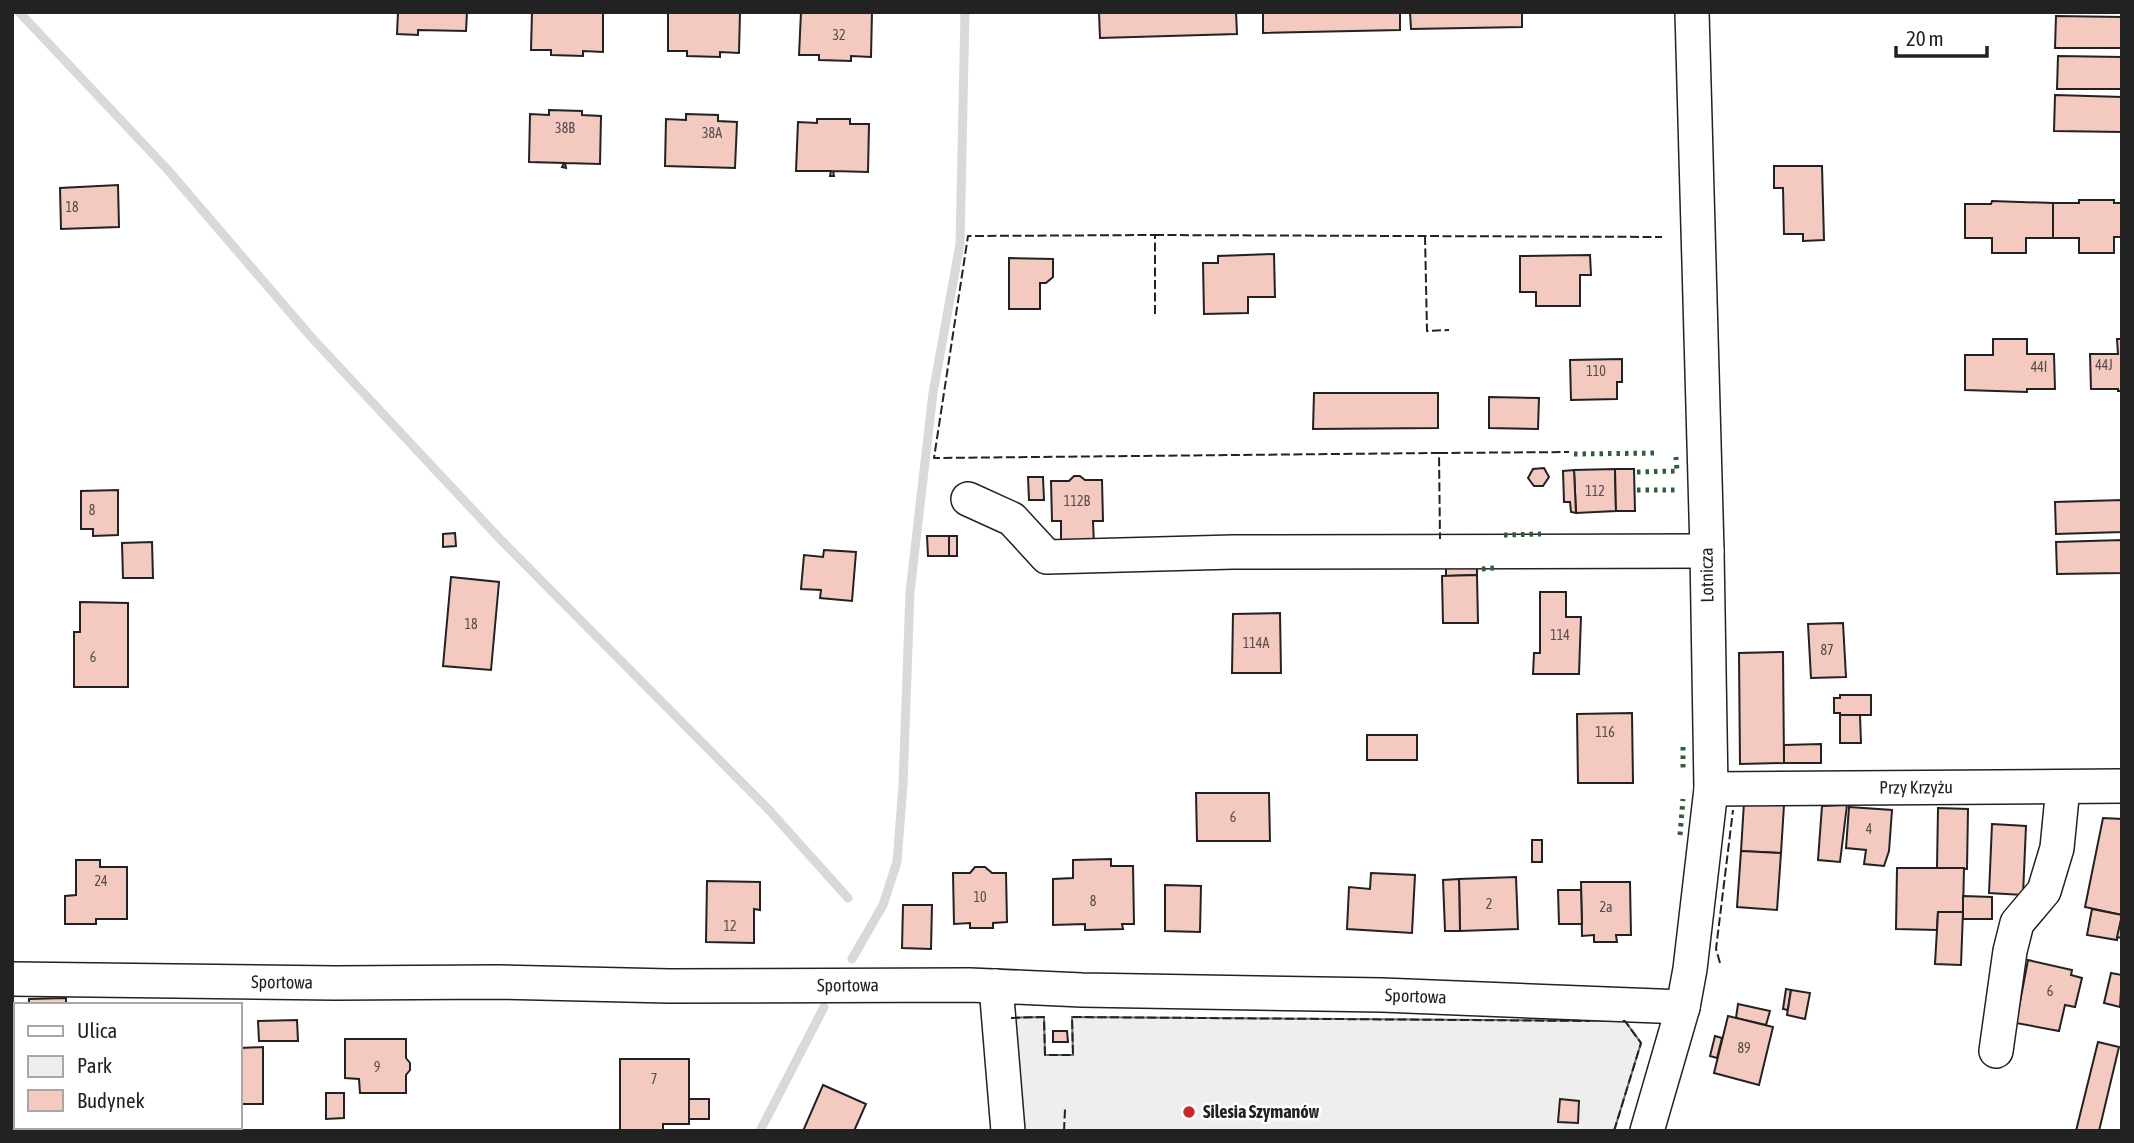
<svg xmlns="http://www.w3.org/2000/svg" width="2134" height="1143" font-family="'Asap Condensed',sans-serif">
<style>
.green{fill:#eee;stroke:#6f6f6f;stroke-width:2}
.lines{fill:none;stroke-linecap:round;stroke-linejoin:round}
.stream{stroke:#d9d9d9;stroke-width:9}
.building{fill:#f3c9c0;stroke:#222;stroke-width:2}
.minor-casing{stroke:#222;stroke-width:36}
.minor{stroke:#fff;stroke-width:33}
.hedge{stroke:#2f5e38;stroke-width:5;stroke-dasharray:3.5 5;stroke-linecap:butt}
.fence{stroke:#222;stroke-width:2;stroke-dasharray:9 3.5;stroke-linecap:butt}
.poi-dot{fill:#c62828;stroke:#fff;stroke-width:2.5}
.labels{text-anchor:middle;stroke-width:5;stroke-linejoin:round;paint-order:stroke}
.number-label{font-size:14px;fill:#564c4a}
.street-label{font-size:18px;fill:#222;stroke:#fff}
.poi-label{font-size:18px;font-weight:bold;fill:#222;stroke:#fff;text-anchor:start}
</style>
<rect width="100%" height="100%" fill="#fff"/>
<path class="green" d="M 1044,1017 L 1045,1055 L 1073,1055 L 1072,1017 L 1625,1021 L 1641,1043 L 1614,1131 L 997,1131 L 988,1018 Z"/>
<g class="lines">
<g class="stream">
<path d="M 19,12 L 167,169 L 312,338 L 500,539 L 769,810 L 848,898"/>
<path d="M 852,959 L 883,905 L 897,862 L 903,785 L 910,592 L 933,393 L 960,244 L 965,12"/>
<path d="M 760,1131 L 824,1007"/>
</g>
</g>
<g class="building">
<path d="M 398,12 L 467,12 L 466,31 L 418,30 L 418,35 L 397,34 Z"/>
<path d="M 532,12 L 603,12 L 603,52 L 583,51 L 583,56 L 551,55 L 551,50 L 531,50 Z"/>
<path d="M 668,12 L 740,12 L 739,53 L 720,52 L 720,57 L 687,56 L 687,51 L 668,51 Z"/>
<path d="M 801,12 L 872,12 L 871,57 L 851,56 L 851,61 L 819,60 L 819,55 L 799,55 Z"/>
<path d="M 1099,12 L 1236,12 L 1237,34 L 1100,38 Z"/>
<path d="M 1263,12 L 1400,12 L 1400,30 L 1263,33 Z"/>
<path d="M 1410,12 L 1522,12 L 1522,27 L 1411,29 Z"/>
<path d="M 2056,16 L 2122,17 L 2122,48 L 2055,48 Z"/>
<path d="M 2058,56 L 2122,57 L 2122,89 L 2057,89 Z"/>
<path d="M 2055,95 L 2122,97 L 2122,132 L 2054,131 Z"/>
<path d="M 549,110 L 582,111 L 582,115 L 601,116 L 600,164 L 565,163 L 566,168 L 562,167 L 564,163 L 529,162 L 530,114 L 549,115 Z"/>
<path d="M 686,114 L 718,115 L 718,121 L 737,122 L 735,168 L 665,166 L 666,119 L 686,120 Z"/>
<path d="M 817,119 L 850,119 L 850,124 L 869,124 L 868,172 L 833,171 L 834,176 L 830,176 L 831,171 L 796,171 L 798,122 L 817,123 Z"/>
<path d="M 1774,166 L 1822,166 L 1824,240 L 1803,241 L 1803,234 L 1784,234 L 1783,188 L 1774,188 Z"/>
<path d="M 118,185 L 119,227 L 61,229 L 60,188 Z"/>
<path d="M 2079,200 L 2114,200 L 2114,203 L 2122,203 L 2122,237 L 2114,237 L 2114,253 L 2079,253 L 2079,238 L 2053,238 L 2053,203 L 2079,203 Z"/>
<path d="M 1992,201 L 2053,203 L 2053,238 L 2026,238 L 2026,253 L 1992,253 L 1992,238 L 1965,238 L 1965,204 L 1991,204 Z"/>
<path d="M 1274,254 L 1275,297 L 1248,297 L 1248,313 L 1204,314 L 1203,263 L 1218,263 L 1218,256 Z"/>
<path d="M 1590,255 L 1591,275 L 1580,275 L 1580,306 L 1536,306 L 1536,292 L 1520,292 L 1520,256 Z"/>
<path d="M 1009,258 L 1053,259 L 1053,277 L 1046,283 L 1040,283 L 1040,309 L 1009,309 Z"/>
<path d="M 1993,339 L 2027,339 L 2027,354 L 2054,354 L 2055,389 L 2027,389 L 2027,392 L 1965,390 L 1965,355 L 1993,355 Z"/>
<path d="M 2117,339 L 2122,339 L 2122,391 L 2118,391 L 2118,389 L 2091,389 L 2090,354 L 2118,354 Z"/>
<path d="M 1622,359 L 1622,382 L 1617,382 L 1617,399 L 1571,400 L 1570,360 Z"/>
<path d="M 1314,393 L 1438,393 L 1438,428 L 1313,429 Z"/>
<path d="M 1489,397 L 1539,398 L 1538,429 L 1489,428 Z"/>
<path d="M 1544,468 L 1549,477 L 1543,486 L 1534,486 L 1528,478 L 1533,469 Z"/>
<path d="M 1615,469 L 1616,511 L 1576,513 L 1574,470 Z"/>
<path d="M 1615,469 L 1634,469 L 1635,511 L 1616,511 Z"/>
<path d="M 1574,470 L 1576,513 L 1571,512 L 1570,502 L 1564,502 L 1563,471 Z"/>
<path d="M 1074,476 L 1080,476 L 1085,480 L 1102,480 L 1103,521 L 1093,521 L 1094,545 L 1061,545 L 1061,521 L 1052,521 L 1051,481 L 1069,481 Z"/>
<path d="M 1028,477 L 1043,477 L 1044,500 L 1029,500 Z"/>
<path d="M 118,490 L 118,535 L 93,536 L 93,529 L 81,529 L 81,491 Z"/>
<path d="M 2122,500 L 2122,532 L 2056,534 L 2055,502 Z"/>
<path d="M 455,533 L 456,546 L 443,547 L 443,534 Z"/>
<path d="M 927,536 L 949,536 L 949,556 L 928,556 Z"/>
<rect x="949" y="536" width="8" height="20"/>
<path d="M 2122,540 L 2122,573 L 2057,574 L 2056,542 Z"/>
<path d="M 152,542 L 153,578 L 123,578 L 122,543 Z"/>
<path d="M 824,550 L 856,552 L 852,601 L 820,598 L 821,590 L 801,589 L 804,555 L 823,557 Z"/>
<path d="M 1446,568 L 1477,568 L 1477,575 L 1446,576 Z"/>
<path d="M 1477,575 L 1478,623 L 1443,623 L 1442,576 Z"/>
<path d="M 451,577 L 499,582 L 491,670 L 443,666 Z"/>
<path d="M 1540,592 L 1566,592 L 1566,617 L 1581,617 L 1579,674 L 1533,674 L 1534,653 L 1540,653 Z"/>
<path d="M 80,602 L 128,603 L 128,687 L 74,687 L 74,632 L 80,632 Z"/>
<path d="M 1280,613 L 1281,673 L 1232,673 L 1233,614 Z"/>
<path d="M 1843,623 L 1846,677 L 1811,678 L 1808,624 Z"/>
<path d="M 1783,652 L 1784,763 L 1740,764 L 1739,653 Z"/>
<path d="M 1840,695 L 1871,695 L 1871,715 L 1840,715 L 1840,713 L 1834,713 L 1834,698 L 1840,698 Z"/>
<path d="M 1632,713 L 1633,783 L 1578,783 L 1577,714 Z"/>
<path d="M 1840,715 L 1860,715 L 1861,743 L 1840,743 Z"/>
<rect x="1367" y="735" width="50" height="25"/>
<path d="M 1821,744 L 1821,763 L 1784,763 L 1784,745 Z"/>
<path d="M 1196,793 L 1269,793 L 1270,841 L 1197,841 Z"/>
<path d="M 1744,802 L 1784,805 L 1781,853 L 1741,851 Z"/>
<path d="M 1847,805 L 1840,862 L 1818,860 L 1822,806 Z"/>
<path d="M 1849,807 L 1892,810 L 1889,851 L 1884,866 L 1864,864 L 1866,850 L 1846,848 Z"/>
<path d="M 1938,808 L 1968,809 L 1967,869 L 1937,868 Z"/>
<path d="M 2103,818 L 2122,819 L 2122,915 L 2085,907 Z"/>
<path d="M 1992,824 L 2026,826 L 2023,895 L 1989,893 Z"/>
<rect x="1532" y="840" width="10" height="22"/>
<path d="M 1741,851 L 1781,853 L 1777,910 L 1737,907 Z"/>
<path d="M 1111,859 L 1111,866 L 1133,866 L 1134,924 L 1122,924 L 1123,929 L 1085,930 L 1085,924 L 1053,925 L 1053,879 L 1073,878 L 1073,860 Z"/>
<path d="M 76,860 L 100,860 L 100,867 L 127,867 L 127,919 L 96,919 L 96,924 L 65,924 L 65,896 L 76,895 Z"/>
<path d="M 975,867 L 985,867 L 992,873 L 1006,873 L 1007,922 L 993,923 L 993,928 L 970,928 L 970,923 L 954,924 L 953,873 L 970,873 Z"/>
<path d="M 1897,868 L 1964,868 L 1963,912 L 1938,912 L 1937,930 L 1896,929 Z"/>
<path d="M 1371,873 L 1415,875 L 1412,933 L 1347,929 L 1349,887 L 1370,889 Z"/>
<path d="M 1516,877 L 1518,929 L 1460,931 L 1459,879 Z"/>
<path d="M 1459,879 L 1460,931 L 1445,931 L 1443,880 Z"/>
<path d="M 707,881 L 760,882 L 760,910 L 754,909 L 754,943 L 706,942 Z"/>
<path d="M 1581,882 L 1630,882 L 1631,935 L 1616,935 L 1617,942 L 1594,942 L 1594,935 L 1582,936 Z"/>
<path d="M 1165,885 L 1201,886 L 1200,932 L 1165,931 Z"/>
<path d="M 1558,890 L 1581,890 L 1582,924 L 1559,924 Z"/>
<path d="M 1963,896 L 1992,897 L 1992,919 L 1963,919 Z"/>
<path d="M 903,905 L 932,905 L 931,949 L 902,948 Z"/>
<path d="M 2092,909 L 2122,915 L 2117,940 L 2087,935 Z"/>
<path d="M 1938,912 L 1963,912 L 1961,965 L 1935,964 Z"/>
<path d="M 2122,916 L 2122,938 L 2117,937 Z"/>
<path d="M 2028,960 L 2072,970 L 2071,975 L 2082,978 L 2075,1007 L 2065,1005 L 2059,1031 L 2016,1023 Z"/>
<path d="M 2111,973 L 2122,975 L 2120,1007 L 2104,1003 Z"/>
<path d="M 1786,989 L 1791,990 L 1788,1010 L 1783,1009 Z"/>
<path d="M 1791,990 L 1810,993 L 1805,1019 L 1787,1015 Z"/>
<path d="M 66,998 L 66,1005 L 29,1005 L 29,999 Z"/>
<path d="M 1738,1004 L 1770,1011 L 1766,1025 L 1736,1018 Z"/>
<path d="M 1728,1016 L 1773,1027 L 1759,1085 L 1714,1073 Z"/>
<path d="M 297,1020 L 298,1041 L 259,1041 L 258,1021 Z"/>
<path d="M 1053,1031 L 1067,1031 L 1068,1042 L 1053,1042 Z"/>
<path d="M 1715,1036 L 1722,1038 L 1717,1058 L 1710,1056 Z"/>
<path d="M 345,1039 L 406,1039 L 406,1058 L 410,1063 L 410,1070 L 406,1075 L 406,1093 L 360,1093 L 359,1079 L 345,1078 Z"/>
<path d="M 2098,1042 L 2119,1047 L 2099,1131 L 2076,1131 Z"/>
<path d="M 263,1047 L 263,1104 L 240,1104 L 240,1048 Z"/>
<path d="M 620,1059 L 689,1059 L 689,1124 L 663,1124 L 663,1131 L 620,1131 Z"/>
<path d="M 823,1085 L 866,1104 L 854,1131 L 803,1131 Z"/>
<path d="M 326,1093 L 344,1093 L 344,1118 L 326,1119 Z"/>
<rect x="689" y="1099" width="20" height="20"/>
<path d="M 1560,1099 L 1579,1101 L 1578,1123 L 1558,1122 Z"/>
</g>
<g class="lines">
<defs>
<g id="minor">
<path d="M 968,499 L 1012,519 L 1047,557 L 1233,552 L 1707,551"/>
<path id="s1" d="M 1711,789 L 2122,786"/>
<path id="s2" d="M 12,979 L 335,983 L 498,982 L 669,986 L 970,985 L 1082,990 L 1382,995 L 1683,1007"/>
<path d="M 996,986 L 1008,1131"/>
<path d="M 1996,1051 L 2010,951 L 2017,923 L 2044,891 L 2057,848 L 2063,787"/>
<path d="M 179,1131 L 179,1127"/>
<path d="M 1647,1131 L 1683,1007 L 1690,969 L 1711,789 L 1707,551 L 1692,12"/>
</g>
</defs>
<use href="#minor" class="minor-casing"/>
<use href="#minor" class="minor"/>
<g class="hedge">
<path d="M 1574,454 L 1659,453"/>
<path d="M 1637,472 L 1677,471 L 1676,457"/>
<path d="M 1637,490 L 1677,490"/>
<path d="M 1504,535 L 1541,534"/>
<path d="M 1482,569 L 1495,568"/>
<path d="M 1683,747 L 1683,769"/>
<path d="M 1680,835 L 1683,799"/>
</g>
<g class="fence">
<path d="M 1155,235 L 1662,237"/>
<path d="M 1425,236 L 1427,331 L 1449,330"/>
<path d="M 1155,314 L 1155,235 L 968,236 L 934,458 L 1439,453 L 1440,539"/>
<path d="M 1439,453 L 1569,452"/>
<path d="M 1720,963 L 1716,949 L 1733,810"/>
<path d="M 1011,1018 L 1044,1017 L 1045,1055 L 1073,1055 L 1072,1017 L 1590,1021"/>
<path d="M 1064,1131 L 1065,1109"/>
<path d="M 1614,1131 L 1641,1043 L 1625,1021 L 1621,1021"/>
</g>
</g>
<circle class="poi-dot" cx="1189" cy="1112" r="7"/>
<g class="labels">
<g class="number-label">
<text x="839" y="40">32</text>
<text x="565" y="133">38B</text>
<text x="712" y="138">38A</text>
<text x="72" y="212">18</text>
<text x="2104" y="370">44J</text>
<text x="2039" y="372">44I</text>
<text x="1596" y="376">110</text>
<text x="1595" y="496">112</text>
<text x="1077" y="506">112B</text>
<text x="92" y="515">8</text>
<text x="471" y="629">18</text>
<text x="1560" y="640">114</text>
<text x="1256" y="648">114A</text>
<text x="1827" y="655">87</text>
<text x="93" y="662">6</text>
<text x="1605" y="737">116</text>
<text x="1233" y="822">6</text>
<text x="1869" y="834">4</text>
<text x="101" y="886">24</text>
<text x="980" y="902">10</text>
<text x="1093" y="906">8</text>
<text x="1489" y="909">2</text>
<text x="1606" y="912">2a</text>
<text x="730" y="931">12</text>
<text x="2050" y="996">6</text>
<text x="1744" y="1053">89</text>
<text x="377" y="1072">9</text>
<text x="654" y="1084">7</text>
</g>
<g class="street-label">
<text transform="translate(1707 575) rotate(-91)" y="6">Lotnicza</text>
<text dy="6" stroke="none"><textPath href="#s1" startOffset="205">Przy Krzyżu</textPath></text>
<text dy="6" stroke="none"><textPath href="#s2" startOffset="270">Sportowa</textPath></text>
<text dy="6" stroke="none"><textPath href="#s2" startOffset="836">Sportowa</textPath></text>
<text dy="6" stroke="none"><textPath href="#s2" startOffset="1404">Sportowa</textPath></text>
</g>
<g class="poi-label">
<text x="1203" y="1118">Silesia Szymanów</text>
</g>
</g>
<rect width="2134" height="1143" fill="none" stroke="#222222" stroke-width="28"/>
<rect x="14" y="1003" width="228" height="126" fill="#ffffff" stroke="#a7a7a7" stroke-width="2"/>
<rect x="28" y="1026" width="35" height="10" fill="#ffffff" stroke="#a7a7a7" stroke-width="2"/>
<text x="77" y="1038" font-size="21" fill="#222222">Ulica</text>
<rect x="28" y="1056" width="35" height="21" fill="#eeeeee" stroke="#a7a7a7" stroke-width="2"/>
<text x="77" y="1073" font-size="21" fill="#222222">Park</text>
<rect x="28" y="1090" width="35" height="21" fill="#f3c9c0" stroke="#a7a7a7" stroke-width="2"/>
<text x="77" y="1108" font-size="21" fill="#222222">Budynek</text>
<path d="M1896 46v10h91v-10" fill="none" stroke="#222222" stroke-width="3.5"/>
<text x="1906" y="46" font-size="21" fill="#222222" stroke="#ffffff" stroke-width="5" paint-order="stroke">20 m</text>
</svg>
